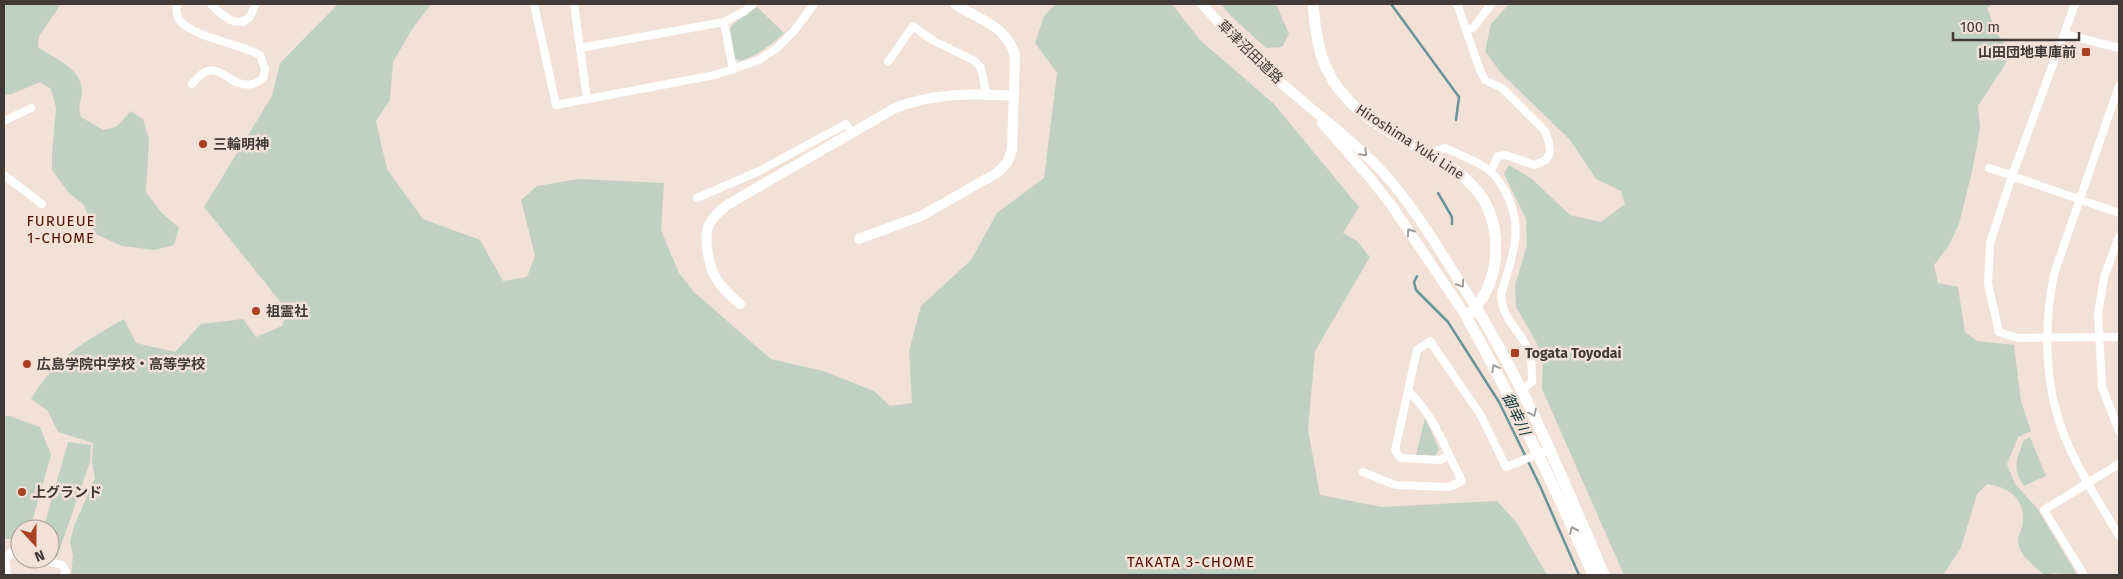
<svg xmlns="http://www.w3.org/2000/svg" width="2123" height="579" viewBox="0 0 2123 579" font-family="'Fira Sans','Noto Sans JP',sans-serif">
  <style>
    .green { fill: #c1d1c1 }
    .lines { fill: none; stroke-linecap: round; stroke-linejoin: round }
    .stream { stroke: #6b949a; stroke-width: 2.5 }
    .street { stroke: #fff; stroke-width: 8 }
    .secondary { stroke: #fff; stroke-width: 10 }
    .primary { stroke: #fff; stroke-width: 11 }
    .oneway { stroke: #a09c9a }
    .poi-dot { fill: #a84021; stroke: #f2e1d6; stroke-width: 2 }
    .labels { text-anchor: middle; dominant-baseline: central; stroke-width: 5; stroke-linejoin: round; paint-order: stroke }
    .street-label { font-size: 14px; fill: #413a36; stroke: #f2e1d6 }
    .poi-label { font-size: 14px; font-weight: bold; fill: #413a36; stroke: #f2e1d6; text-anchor: start }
    .neighbourhood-label { font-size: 15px; letter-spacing: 1px; fill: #531200; stroke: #f2e1d6 }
    .water-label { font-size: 15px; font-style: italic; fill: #073238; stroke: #f2e1d6 }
  </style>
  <rect width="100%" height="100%" fill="#f2e1d6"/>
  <!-- green -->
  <path class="green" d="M4,4H61L39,36L38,47C54,58 82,69 82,90C82,102 77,103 81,117L103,130L116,127L131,111L143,119L149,139L146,192L161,212L179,228L174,245L154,250L122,246L96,234L87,223V213L84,205L69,193L52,170V154L56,108L51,89L40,82L12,94L4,95Z
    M338,4H431L413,28L393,62L390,100L376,121L387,169L423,219L480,240L503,281L527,277L535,256L521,200L537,186L579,179L664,183L661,230L679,273L694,292L771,359L823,371L874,391L890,406L912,403L909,351L921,306L971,260L997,213L1044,178L1057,73L1035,43L1044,16L1055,4H1172L1200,40L1274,104L1359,207L1343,233L1357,241L1370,257L1315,351L1308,430L1320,495L1382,507L1497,501L1517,523L1547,575H71L73,556L70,542L74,526L95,478L92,463L93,443L58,432L48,411L31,399C58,355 81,344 124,319L136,343L175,352L201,324L243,319L256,337L282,326L287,310L204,207L272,96L280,63Z
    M1221,4H1276L1289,34L1282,47L1266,48L1231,16Z
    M1509,4H1992L1987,8L1996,32L2011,52L2003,68L1978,106L1980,128L1973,167L1959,224L1948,247L1934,265L1938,283L1958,287L1965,332L1977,341L2014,345L2021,401L2031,431L2018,437L2007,464L2015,484L2037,508L2077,575L2055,573L2044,575C2035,566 2018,555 2018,541C2018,535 2023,528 2023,522C2025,498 2008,487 1987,484L1977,494L1961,548L1943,575H1624L1542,389L1543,356L1535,340L1516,307L1515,285L1527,245L1526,219L1504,174L1509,165L1532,179L1570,215L1601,222L1625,204L1621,191L1596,179L1570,140L1501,73L1485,51L1491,24Z
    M757,7L784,33C771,45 758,55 740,61L735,59L730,29L733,24Z
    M4,416H9L40,427L51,455L30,529H20L19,539H4Z
    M1425,418L1439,449L1435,456L1416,455Z
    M2030,437L2046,476L2024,486C2011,467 2017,460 2024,440Z
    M68,442L91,445L90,462L57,557L50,555V529H45V523Z"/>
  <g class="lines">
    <!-- stream -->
    <path class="stream" d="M1391,4L1459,97L1456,120
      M1438,193L1452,217V224
      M1417,276L1414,282L1416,290L1448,322L1499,402L1540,486L1579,575"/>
    <!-- street -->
    <path class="street" d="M177,4C176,10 177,18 181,22C196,38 239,43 260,55L265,69L263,79C260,80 256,83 253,84C226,90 218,50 192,84
      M211,4C225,20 248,35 255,4
      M534,4L556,105L715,75L759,60L777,48L794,31L814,4
      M574,4L587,99
      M1457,4L1480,70L1485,80L1502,88L1545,131L1549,142L1550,153L1546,160L1534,165L1506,155L1498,156L1491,171
      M2075,4L2012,176L1990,243L1988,284L1999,332L2018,338L2119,337
      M724,22L733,70
      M1467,31L1474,27L1491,4
      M2064,34L2119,48
      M580,48L724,22L745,11L753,4
      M888,62L913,26L932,40L975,61L981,68L985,88V95
      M2119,86L2054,274C2045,320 2044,372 2058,418C2071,460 2097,498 2119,536
      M4,121L31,108
      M1434,156L1438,150L1445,148C1458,154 1479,162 1490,171C1497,176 1502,186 1506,193C1525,229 1512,257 1501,294C1502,319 1517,327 1527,347C1532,358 1532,370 1532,382L1522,390
      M1989,168L2119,213
      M4,175L42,204
      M697,198L757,172L846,124L852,133
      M2119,237L2104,277L2098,314L2102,387L2119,431
      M1449,456L1440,460L1400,458L1395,450L1417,350L1430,341L1480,414L1506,467L1551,449
      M1363,472L1395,485L1449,487L1462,481C1446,451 1434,414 1408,391
      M35,559L62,565L66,572L64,575
      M7,575L5,559L10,553L20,555
      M2084,575L2044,510L2119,464"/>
    <!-- secondary -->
    <path class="secondary" d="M1202,4C1232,38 1265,70 1300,99C1327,122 1355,143 1380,169C1417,209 1447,263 1477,309
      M1322,123L1370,178L1392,206L1466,316
      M859,239L921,216L997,173L1007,163L1012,150L1015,55C1004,23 980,21 955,4
      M740,304C731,296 722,289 716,278C709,267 703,237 709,225C713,216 720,211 727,205L895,108C934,93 973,93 1014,96"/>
    <!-- primary -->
    <path class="primary" d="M1313,4C1316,42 1321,72 1349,101C1402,157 1506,160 1495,261C1493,281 1482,305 1466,316C1513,400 1555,486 1593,575
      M1477,309C1528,393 1565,484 1604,575"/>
  </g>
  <!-- one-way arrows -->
  <defs><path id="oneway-chevron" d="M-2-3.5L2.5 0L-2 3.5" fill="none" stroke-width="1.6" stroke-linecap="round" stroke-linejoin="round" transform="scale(1.25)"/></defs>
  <g class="oneway">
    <use href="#oneway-chevron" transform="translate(1364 153) rotate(45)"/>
    <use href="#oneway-chevron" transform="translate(1410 232) rotate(-125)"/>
    <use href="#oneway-chevron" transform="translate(1461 284) rotate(57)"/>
    <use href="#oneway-chevron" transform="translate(1495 368) rotate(-119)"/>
    <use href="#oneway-chevron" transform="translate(1533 413) rotate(64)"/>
    <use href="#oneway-chevron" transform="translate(1573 530) rotate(-114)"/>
  </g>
  <!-- markers -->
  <g class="poi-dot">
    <rect x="2081" y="47" width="10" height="10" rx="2.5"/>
    <circle cx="203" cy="144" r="5"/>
    <circle cx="256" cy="311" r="5"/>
    <rect x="1510" y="348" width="10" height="10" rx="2.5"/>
    <circle cx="27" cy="364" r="5"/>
    <circle cx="22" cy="492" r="5"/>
  </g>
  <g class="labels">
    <!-- street labels -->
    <g class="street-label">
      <text transform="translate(1250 52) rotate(44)">草津沼田道路</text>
      <text transform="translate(1410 142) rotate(33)">Hiroshima Yuki Line</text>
    </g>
    <!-- poi labels -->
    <g class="poi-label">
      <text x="2076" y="52" text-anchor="end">山田団地車庫前</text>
      <text x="213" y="144">三輪明神</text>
      <text x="266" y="311">祖霊社</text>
      <text x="1525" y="353">Togata Toyodai</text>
      <text x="37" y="364">広島学院中学校・高等学校</text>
      <text x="32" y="492">上グランド</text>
    </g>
    <!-- neighbourhood labels -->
    <g class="neighbourhood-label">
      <text x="61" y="221">FURUEUE<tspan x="61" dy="17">1-CHOME</tspan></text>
      <text x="1191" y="562">TAKATA 3-CHOME</text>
    </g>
    <!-- water labels -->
    <g class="water-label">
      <text transform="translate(1516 414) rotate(64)">御幸川</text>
    </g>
  </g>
  <!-- border -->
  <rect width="2123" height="579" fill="none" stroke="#413a36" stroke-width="10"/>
  <!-- north arrow -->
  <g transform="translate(35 544) rotate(159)"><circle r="24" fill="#f2e1d6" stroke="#ab9e96"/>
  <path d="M0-4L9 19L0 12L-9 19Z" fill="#a84021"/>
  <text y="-8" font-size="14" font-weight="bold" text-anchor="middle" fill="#413a36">N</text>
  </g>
  <!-- scale -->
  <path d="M1953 32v8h126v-8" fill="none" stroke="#413a36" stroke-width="2.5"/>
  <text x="1960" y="32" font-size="15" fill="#413a36" stroke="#f2e1d6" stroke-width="4" paint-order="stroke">100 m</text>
</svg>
